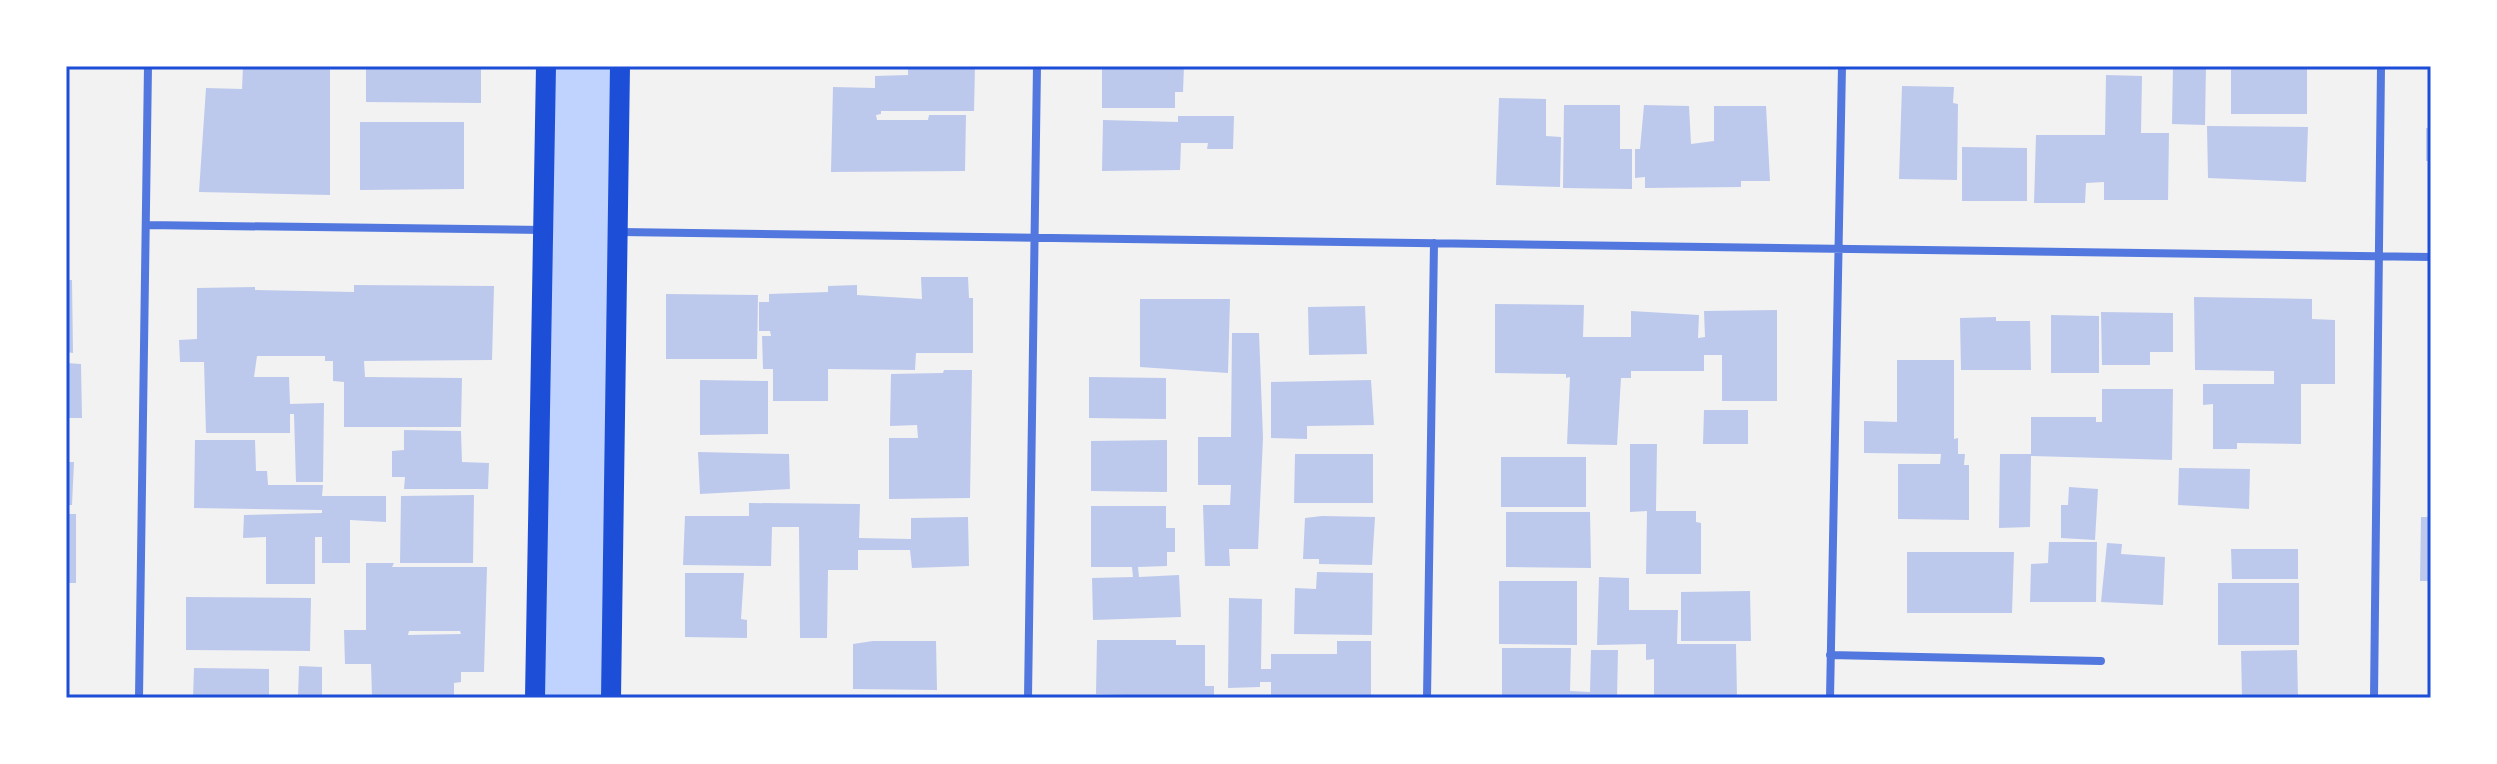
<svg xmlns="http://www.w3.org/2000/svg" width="2497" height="764" viewBox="0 0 2497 764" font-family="Merriweather,serif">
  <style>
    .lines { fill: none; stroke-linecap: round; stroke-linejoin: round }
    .river { stroke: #bfd3fe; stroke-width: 66 }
    .building { fill: #bdc9ec; fill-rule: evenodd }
    .minor { stroke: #5277de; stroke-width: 8 }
    .primary { stroke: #1d4ed8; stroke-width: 20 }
    .neatline { fill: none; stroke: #1d4ed8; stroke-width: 3 }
  </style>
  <rect width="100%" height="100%" fill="#f2f2f2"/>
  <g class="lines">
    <!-- river -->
    <path class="river" d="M571,698L578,66"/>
  </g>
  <!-- building -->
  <path class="building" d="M243,66H330V195L199,192L206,88L242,89Z
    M366,66H481V103L366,102Z
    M908,66H975L974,111H881V114L876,115L877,120H928L929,115H966L965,171L831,172L833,87L875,88V76L908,75Z
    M1102,66H1184L1183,92H1175V108H1102Z
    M2173,66H2206L2205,125L2172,124Z
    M2231,66H2307V114H2231Z
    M2106,75L2142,76L2141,133H2169L2168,200H2104V182L2086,183L2085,203H2034L2036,135H2105Z
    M1902,86L1954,87L1953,103L1958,104L1957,180L1899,179Z
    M1499,98L1546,99V136L1561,137L1560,187L1496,185Z
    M1564,105H1620V149H1632V189L1563,188Z
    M1644,105L1689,106L1691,144L1714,141V106H1766L1770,181H1741V187L1645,188V177L1635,178V149H1640Z
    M1178,116H1234L1233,149H1207L1208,143H1181L1180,170L1102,171L1103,120L1178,122Z
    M360,122H464V189L360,190Z
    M2207,126L2308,127L2306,182L2208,178Z
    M2426,128H2431V161H2426Z
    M1962,147L2027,148V201H1962Z
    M921,277H968L969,298H973V353H916L915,370L828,369V401H773V369H763L762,336H771L770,331H759V302H769V294L828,292V286L857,285V295L922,299Z
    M66,280H72L73,353L66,352Z
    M354,285L494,286L492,360L364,361L365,377L462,378L461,427H344V382L333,381V361H325V356H257L254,377H289L290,404L324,403L323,482H296L294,414H290V433H206L204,362H180L179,340L197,339V288L255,287V290L354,292Z
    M666,294L758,295L757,359H666Z
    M2194,297L2312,299V319L2335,320V384H2301V444L2237,443V449H2213V404L2203,405V384H2274V371L2195,370Z
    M1140,299H1230L1228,373L1140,367Z
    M1495,304L1584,305L1583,337H1631V311L1699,315L1698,338L1705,337L1704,311L1777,310V401H1722V355H1704V371H1631V378H1621L1617,445L1567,444L1570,377L1566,378V374L1495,373Z
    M1365,306L1367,354L1309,355L1308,307Z
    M2101,312L2173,313V352H2150V365H2102Z
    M2051,315L2099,316V373H2051Z
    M1996,317V321H2030L2031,370H1961L1960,318Z
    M1232,333H1259L1263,438L1258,549H1229L1230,566H1205L1203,505H1230L1231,485H1198V437H1231Z
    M1897,360H1954V439L1958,438V454H1965L1964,465H1969V520L1898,519V464H1940L1941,454L1864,453V421L1897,422Z
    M66,363L81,364L82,418H66Z
    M944,370H972L970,498L889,499V438H918L917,425L890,426L891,374L943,373Z
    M1089,377L1166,378V419L1089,418Z
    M700,380L768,381V434L700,435Z
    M1371,380L1374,425L1307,426V439L1271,438V382Z
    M2102,389H2173L2172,460L2031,456L2030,527L1999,528L2000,454H2031V417H2096V422H2102Z
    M1704,410H1748V444H1703Z
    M404,430L461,431L462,462L489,463L488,489H404L405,477H392V451L404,450Z
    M195,440H255L256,471H267L268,485H323L322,496H386V522L350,520V563H322V537H315V584H266V537L243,538L244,515L322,513V510L194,508Z
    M1167,440V492L1091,491V441Z
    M1630,444H1657L1656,511H1696V522L1701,523V574H1646L1647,511L1630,512Z
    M698,452L789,454L790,489L700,494Z
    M1295,454H1373V503H1294Z
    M1501,457H1586V507H1501Z
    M66,462H74L72,505H66Z
    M2179,468L2250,469L2249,509L2178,505Z
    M2069,487L2098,489L2095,540L2061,538V505H2068Z
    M474,495L473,563H400L401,496Z
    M749,503L860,504L859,538L911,539V518L968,517L969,566L912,568L910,550H858V570H828L827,638H800L799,527H772L771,566L683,565L685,516H749Z
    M1091,506H1166V528H1175V552H1167V566L1138,567L1139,577L1179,575L1181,617L1093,620L1092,578L1133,577L1132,567H1091Z
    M1506,512H1590L1591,568L1506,567Z
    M66,514H76V583H66Z
    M1322,516L1375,517L1372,565L1319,564V559H1303L1305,518Z
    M2421,517H2431V581H2420Z
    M2049,542H2097L2096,602H2030L2031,564L2048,563Z
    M2107,543L2122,544L2121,554L2165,557L2163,605L2101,602Z
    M2231,549H2298V579H2232Z
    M1907,552H2014L2012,613H1907Z
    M366,563H394L392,567H487L484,672H461V682L454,683V698L372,697L371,664H345L344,630H366ZM409,631H460L461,634L408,635Z
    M1317,572L1373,573L1372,635L1294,634L1295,588L1316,589Z
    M685,573H744L741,619L747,620V638L685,637Z
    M1599,577L1629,578V610H1678L1677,644H1736L1737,698H1654V659L1646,660V644L1597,645Z
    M1499,581H1577V645L1499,644Z
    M2218,583H2299V645H2218Z
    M1750,591L1751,641H1681V592Z
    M186,597L311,598L310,651L186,650Z
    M1229,598L1262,599L1261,669H1271V654H1337V641H1371V698H1271V682H1260V687L1228,688Z
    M1097,640H1176V645H1205V686H1214V698L1096,694Z
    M873,641H936L937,690L853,689V644Z
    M1502,648H1571L1570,691L1590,692L1591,650H1618L1617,698H1502Z
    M2297,650L2298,698H2242L2241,651Z
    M299,666L322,667V698H298Z
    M194,668L269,669V698H193Z"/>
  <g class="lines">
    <!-- minor -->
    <path class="minor" d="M146,225L543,230
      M620,232L2431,257
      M1830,655L2101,661
      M139,698L148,66
      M1028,698L1037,66
      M1427,698L1434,243
      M1830,698L1842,66
      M2374,698L2381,66"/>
    <!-- primary -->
    <path class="primary" d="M535,698L546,66
      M611,698L620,66"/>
  </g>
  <!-- border -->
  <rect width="2497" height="764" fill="none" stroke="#ffffff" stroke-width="136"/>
  <rect x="68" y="68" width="2361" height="628" class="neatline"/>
</svg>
